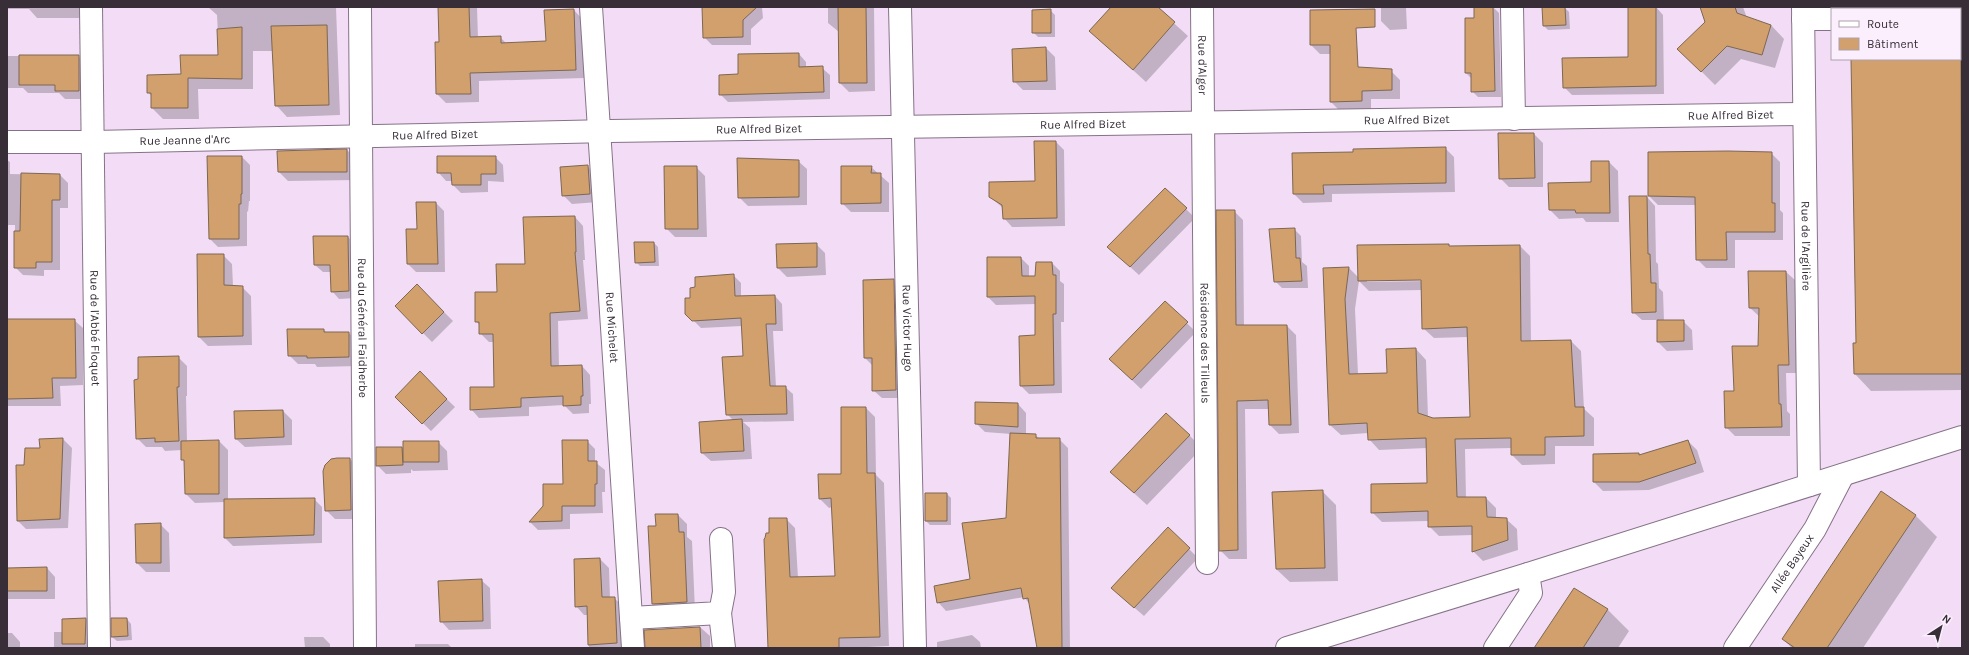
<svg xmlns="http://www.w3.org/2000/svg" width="1969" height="655" viewBox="0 0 1969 655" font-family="Karla,sans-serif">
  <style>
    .shadow { fill: #0003; fill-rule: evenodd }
    .building { fill: #d2a06c; stroke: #7c6752 }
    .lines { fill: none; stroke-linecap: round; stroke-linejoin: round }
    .minor-casing { stroke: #867288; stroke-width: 24 }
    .minor { stroke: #fff; stroke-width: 22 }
    .labels { text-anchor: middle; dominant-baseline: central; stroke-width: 3; stroke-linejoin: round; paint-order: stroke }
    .street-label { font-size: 12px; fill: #372e38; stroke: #fbeefd }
  </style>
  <rect width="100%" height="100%" fill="#f3ddf6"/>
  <!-- shadow -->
  <path class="shadow" d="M7,7H81L82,18H37L29,9H7Z
    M208,7H336L340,115L287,117L276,105L273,51H253V89H198L199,119H163L152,108V97L148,92L219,56L217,15Z
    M439,7H477L478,38L500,37L507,44L547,42L574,10L582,19L585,78L479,81V102L446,103L437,94L436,43H440Z
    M703,7H762L763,18L751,29V45H712L704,37Z
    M828,7H874L875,91L849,92L840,83L839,32L828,23Z
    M1112,7H1156L1188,36L1146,82L1090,31Z
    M1381,7H1406L1407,29L1390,30L1381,21Z
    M1493,7L1499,13L1501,97H1478L1472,91V79L1466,73L1475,19Z
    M1629,7H1656L1663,15L1664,94L1572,95L1564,87L1629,58Z
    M1701,7H1743L1747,18L1771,25L1784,39L1775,68L1741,59L1715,85L1679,49L1706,22Z
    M1565,8L1569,12L1570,29L1548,30L1544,26Z
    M1050,10L1055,15V37H1038L1033,32Z
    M1311,11L1355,54H1320L1311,45Z
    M1960,42L1962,44V390L1871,391L1855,374L1857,344L1852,59H1960Z
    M1046,48L1055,57L1056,90H1023L1014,81Z
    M799,54L806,62V68H822L830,75V99L728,102L720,94L739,75Z
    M7,56H78L87,65V99H65L59,93H28L23,88H7Z
    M1391,71L1400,80V99H1371V109L1340,111L1331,102Z
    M1534,134L1543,143V187H1509L1500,178Z
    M1056,142L1064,150L1065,226L1012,227L1004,218L1003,208L990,197L1036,182Z
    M1445,148L1454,157L1455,192L1332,194V202L1303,203L1294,194L1293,154L1354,153Z
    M347,150L356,159V180L288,181L279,172Z
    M1771,153L1780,162V210L1783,213V240H1735V268H1706L1697,259L1696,205H1658L1649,196Z
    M208,157H242L250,165V201H249L248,212L247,211V246L218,247L210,239Z
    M495,157L503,165L504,182L488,181V192L461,193L453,185V181H446L438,172Z
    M7,160L10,162V174L60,175L68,183V208H60V270H44V276L23,275L15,267V225H7Z
    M798,161L807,169V205L748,206L739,197Z
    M1609,162L1618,171L1619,222H1586L1583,218L1559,219L1550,210L1592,183Z
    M587,166L596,175L598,202L572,204L563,195Z
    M696,167L705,176L707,237H675L666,228Z
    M871,167L889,183V212H851L842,203Z
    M1647,197L1655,206L1656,262L1658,264L1659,288L1663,292L1664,321H1683L1692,330L1693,350L1667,351L1658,342V320H1642L1633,312Z
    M436,203L444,211L445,272H416L408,264L418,230Z
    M1186,209L1195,218L1139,275L1118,256Z
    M1234,211L1243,220L1244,326H1287L1296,335L1299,433L1279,434L1270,425V409H1245L1247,559H1229L1220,550Z
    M575,217L583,226L585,260H583L588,319L558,321L559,367L582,366L590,375L591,404H589V413L573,414L564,405L529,407V416L479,418L471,409L495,388L494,342H489L480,333V326L476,321L498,292Z
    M1294,229L1301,236L1302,262L1307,266L1308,288H1282L1275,281Z
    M348,237L356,245V298L339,299L332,291L331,272H323L315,265Z
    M635,243H654L658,247L659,266H640L636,262Z
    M816,244L825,253L826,275L787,277L778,268Z
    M1448,245L1450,247L1520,246L1530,256L1531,342L1571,341L1581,351L1584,409L1594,418V446H1555V464L1522,465L1512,455V448L1465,449L1466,498H1486L1496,508V519H1506L1517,529L1518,550L1483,561L1473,551V535L1439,536L1429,526V521L1382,522L1372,512L1428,484L1427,448L1379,450L1369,439L1368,433L1341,435L1330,425L1324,269L1349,268L1358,277ZM1426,279V281L1367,282V280ZM1359,281L1369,291L1422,290L1423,328L1434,338L1468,337L1471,418L1433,419L1428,417L1426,360L1416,349L1388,374H1358L1355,309Z
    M223,255L232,264L233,286L242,287L251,296L252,345L208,346L199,337Z
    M1021,258L1029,266V277H1036L1052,263L1060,271V281L1064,284V322H1061L1062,393L1029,394L1021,386L1036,336V304L996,305L988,297Z
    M1786,272L1795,280L1797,373H1786L1787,411L1790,414V436H1735L1726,427L1735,392L1759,347L1760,317L1750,308Z
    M733,275L741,283V297L775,296L782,304L783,331H773L776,387H785L793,394L794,421L743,422L750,428L752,459L711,461L702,453L733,420L727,414L744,357L742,326L701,328L686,313L691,299Z
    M893,280L901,288L904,398H882L873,390V366L865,358Z
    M417,285L453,321L432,342L396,306Z
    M1165,302L1196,332L1141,389L1119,368Z
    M7,320H74L83,328V385L60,386L61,406H7Z
    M324,330L327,333H349L358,342V366L317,367L315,364H298L289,355Z
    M178,357L187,366V396H186L187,442L219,441L228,450V500L314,499L322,507V543L233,546L225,538V502L195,503L186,494L185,462L182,459V450L165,451L162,447H146L137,438L139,380Z
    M420,373L455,407L431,431L396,397Z
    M1018,404L1026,413V434L1035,435L1040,439H1059L1068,448L1070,648H1038L1031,606L1024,597L946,611L938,602L971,579L1007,519L1011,434L985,432L976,423Z
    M866,408L875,417L876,475L884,483L889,646L847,648H769L770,534L786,519L795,528L798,578L836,577L832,507L829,508L820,499L842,475Z
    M283,411L292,420V445L245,447L236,439Z
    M1189,435L1202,448L1147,505L1125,485Z
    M63,439L72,448L68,528L26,529L18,521L25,466L41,449Z
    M587,441L595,449V462L605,470V492H602L603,513L570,514V529L538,530L530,522L564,485Z
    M1688,441L1697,450L1704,472L1649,490L1603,491L1594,482L1639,454L1641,455Z
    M438,442L447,451L448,470L413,471L411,469V473L386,474L377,465L402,448L404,450Z
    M350,459L359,468L360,519H335L326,510Z
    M1322,491L1336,505L1338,581L1290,582L1276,569Z
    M926,494H947L951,498V525H930L926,521Z
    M678,515L687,524V537L692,541L695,611L662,613L653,604L657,527Z
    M1915,515L1937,537L1863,648H1792L1783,639Z
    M160,524L169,533L170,572H146L137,563Z
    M1169,529L1198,558L1144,616L1122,597Z
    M600,559L609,568L610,598H614L623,606L628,648H589L588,615H584L576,606Z
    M47,568L55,577V599H7V569Z
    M481,580L490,588L491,629L449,630L441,621Z
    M1574,589L1608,610L1629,631L1618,648H1535Z
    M86,619L94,628V648H54V632H63Z
    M112,619H127L131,624L132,640L117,641L112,637Z
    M701,628L710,636V648H646L645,631Z
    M7,633H12L20,642V648H7Z
    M972,635L980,642L981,648H937V642Z
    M304,637H323L330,644V648H305Z
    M415,644H448L452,648H415Z"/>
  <!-- building -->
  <path class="building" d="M438,7H469L470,37L501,36V43L546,41L544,10L574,9L576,70L470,73L471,94H436L435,42H439Z
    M702,7H757L743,20V37L703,38Z
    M838,7H866L867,83H839Z
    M1111,7H1158L1175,22L1133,70L1089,31Z
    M1474,7H1493L1495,91L1471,92V73H1465V18H1474Z
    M1542,7H1565L1566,25L1543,26Z
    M1628,7H1656V86L1563,88L1562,58L1628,57Z
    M1700,7H1735L1737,13L1771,25L1762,55L1727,46L1701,72L1677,49L1705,22Z
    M1051,9V33H1032V10Z
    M1375,9V27L1356,28L1358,67L1392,69V90L1362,91V101L1330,102V45H1310V10Z
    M327,25L329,105L275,106L271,26Z
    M242,27V79L188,78V108H151V93H147V75L181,74L180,55H218L217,29Z
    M1046,47L1047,81L1013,82L1012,49Z
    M799,53V67L823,66L824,92L719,95V75L738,74V54Z
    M19,55H79V91H55V85H19Z
    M1851,59H1961L1962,374H1854L1853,343H1856Z
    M1498,133H1534L1535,178L1499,179Z
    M1034,141H1056L1057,218L1003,219L1002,205L989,197V182L1035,181Z
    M1446,147V183L1323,185L1324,194H1293L1292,153L1353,152V149Z
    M344,149H347V172H278L277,151Z
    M1728,151L1772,152V203H1775V232H1726L1727,260H1696L1695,197L1648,196V152Z
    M207,156H242V194H241V204H239V239H209Z
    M437,156H496V174H481V185H452L451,173H437Z
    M737,158L799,160V197L738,198Z
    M1591,161H1609L1610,213H1576L1575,210H1549L1548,183L1591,182Z
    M588,165L590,194L562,196L560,167Z
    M664,166H697L698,229H665Z
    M841,166H872L871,173H881V203L841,204Z
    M21,173L60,174V200H52V262H36V268H14V231H20Z
    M1165,188L1187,208L1130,267L1107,247Z
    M1629,196H1647L1648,254H1650L1651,283H1656V312L1632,313Z
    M416,202H436L438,264H407L406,229H417Z
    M1216,210H1235L1236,325H1287L1291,425H1269L1268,400L1237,401L1238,550L1219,551Z
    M575,216L576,252H575L580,311L550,313L551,366L582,365L583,396H581V405L563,406V396L521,398V407L470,410V387H494L493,334H479V322H475V292H497L496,264H525L523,217Z
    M1295,228L1296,258H1300L1302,281L1274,282L1269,229Z
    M313,236H348L349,291L331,292L330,265H314Z
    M634,242H654L655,262L635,263Z
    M817,243V267L777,268L776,244Z
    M1449,244V246L1520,245L1521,341L1571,340L1575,407H1584V436L1545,437V455H1511V438L1455,439L1457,497H1486L1487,517L1507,518L1508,540L1472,552V526L1428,527V511L1371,513V484L1427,483L1426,438L1368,440L1367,423L1329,425L1323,268L1349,267L1345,299L1349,374L1387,373L1386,349L1416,348L1418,413L1433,418L1470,417L1467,327L1422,329L1421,280L1358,281L1357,245Z
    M197,254H224V285L243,286V336L198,337Z
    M987,257H1021L1022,276H1035L1036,262H1052L1053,275H1056V314H1053L1054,385L1020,386L1019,336L1035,335V296L987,297Z
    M1748,271H1786L1789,365H1778L1779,404H1781L1782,427L1725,428L1724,391H1734L1732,346H1758L1759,308H1749Z
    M734,274L735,296L775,295L776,324H766L770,386H786L787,414L726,415L722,357L743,356L741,318L692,321L685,314V298H690V288L695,287V277Z
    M894,279L896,390L872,391V358H864L863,280Z
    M417,284L444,312L422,334L395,306Z
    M1165,301L1188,322L1132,380L1109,359Z
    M7,319H75L76,378H52L53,398L7,399Z
    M1657,320H1684V341L1657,342Z
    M287,329H324V332H349V357L307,358V356H288Z
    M179,356V387H177L179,441L155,442V438L136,439L134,380L138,379V357Z
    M420,371L447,399L422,424L395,397Z
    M975,402L1018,403V427L975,424Z
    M841,407H866L867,473H875L880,637L839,638V648H768L764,539L765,538L766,533H769V518H787L790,577L835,576L831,498L819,499L818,474H841Z
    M283,410L284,437L235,439L234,411Z
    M1166,413L1190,435L1134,493L1110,472Z
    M742,419L744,451L701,453L699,422Z
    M1010,433L1036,434V438H1060L1062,648H1037L1028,598L1023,599L1021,588L937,603L934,586L970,579L962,523L1006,518Z
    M63,438L60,519L17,521L16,465H24L25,448H40L39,439Z
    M219,440V494H185L184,460H181V441Z
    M562,440H588V461H597V484H595V506H562V521L529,522L543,506V484H563Z
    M1688,440L1696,463L1639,482H1593V454L1639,453V455Z
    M403,441H439V462H403Z
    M376,447H402L403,465L376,466Z
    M337,458H350L351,510L325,511L323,471L325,465L331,459Z
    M1323,490L1325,568L1276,569L1272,492Z
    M1881,491L1916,515L1827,648H1795L1782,639Z
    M925,493H947V521H925Z
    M315,498L314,535L224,538V499Z
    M655,514H678L679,532H684L687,602L652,604L648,526H656Z
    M161,523V563H136L135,524Z
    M1168,527L1190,548L1134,608L1111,588Z
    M600,558L602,597H615L617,643L588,645L587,606L575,607L574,559Z
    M47,567V591H7V568Z
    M482,579L483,621L440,622L438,581Z
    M1574,588L1608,609L1583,648H1534Z
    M86,618L85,644H62V619Z
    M111,618H127L128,636L111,637Z
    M700,627L701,648H645L644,630Z"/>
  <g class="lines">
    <!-- minor casing -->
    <g class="minor-casing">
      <g id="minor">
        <path id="s1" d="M91,7L99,648"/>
        <path id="s2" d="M360,7L365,648"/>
        <path id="s3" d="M591,7L633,648"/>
        <path id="s4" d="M900,7L915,648"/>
        <path id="s5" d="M1202,7L1207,563"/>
        <path d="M1512,7L1514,119"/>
        <path id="s6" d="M1803,7L1809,485"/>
        <path d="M1803,19H1832"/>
        <path d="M1960,20H1962"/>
        <path id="s7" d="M7,142H93L610,131L1804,114"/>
        <path d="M720,613L724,648"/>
        <path d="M631,618L720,613L724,592L721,539"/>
        <path d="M1287,648L1528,574L1962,437"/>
        <path d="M1495,648L1531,593L1528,574"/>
        <path id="s8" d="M1735,648L1815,529L1843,475"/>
      </g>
    </g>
    <!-- minor -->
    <use href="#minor" class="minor"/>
  </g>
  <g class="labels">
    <!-- street labels -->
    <g class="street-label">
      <text stroke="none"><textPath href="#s5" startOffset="58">Rue d'Alger</textPath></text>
      <text stroke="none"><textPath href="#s7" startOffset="1724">Rue Alfred Bizet</textPath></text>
      <text stroke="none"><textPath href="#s7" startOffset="1400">Rue Alfred Bizet</textPath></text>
      <text stroke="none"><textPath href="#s7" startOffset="1076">Rue Alfred Bizet</textPath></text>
      <text stroke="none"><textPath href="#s7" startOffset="752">Rue Alfred Bizet</textPath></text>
      <text stroke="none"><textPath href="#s7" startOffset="428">Rue Alfred Bizet</textPath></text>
      <text stroke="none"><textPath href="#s7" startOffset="178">Rue Jeanne d'Arc</textPath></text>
      <text stroke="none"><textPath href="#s6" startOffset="239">Rue de l'Argilière</textPath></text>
      <text stroke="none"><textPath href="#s2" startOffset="321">Rue du Général Faidherbe</textPath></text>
      <text stroke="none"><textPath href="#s1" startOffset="321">Rue de l'Abbé Floquet</textPath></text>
      <text stroke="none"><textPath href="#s3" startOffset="321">Rue Michelet</textPath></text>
      <text stroke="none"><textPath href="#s4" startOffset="321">Rue Victor Hugo</textPath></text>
      <text stroke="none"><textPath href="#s5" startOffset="336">Résidence des Tilleuls</textPath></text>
      <text stroke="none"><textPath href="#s8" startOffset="102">Allée Bayeux</textPath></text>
    </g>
  </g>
  <!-- border -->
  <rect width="1969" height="655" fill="none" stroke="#372e38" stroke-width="16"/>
  <!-- legend -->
  <rect x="1831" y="8" width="130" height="52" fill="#fbeefd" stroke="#ada1ae"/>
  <rect x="1839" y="21" width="20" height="6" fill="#ffffff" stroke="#ada1ae"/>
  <text x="1867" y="28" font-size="12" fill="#372e38">Route</text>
  <rect x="1839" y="38" width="20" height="12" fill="#d2a06c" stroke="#ada1ae"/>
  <text x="1867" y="48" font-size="12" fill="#372e38">Bâtiment</text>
  <!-- north arrow -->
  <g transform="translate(1941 627) rotate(36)" stroke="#fbeefd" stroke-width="3" paint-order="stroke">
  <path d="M0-3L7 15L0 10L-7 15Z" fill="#372e38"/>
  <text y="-6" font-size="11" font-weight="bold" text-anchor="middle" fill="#372e38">N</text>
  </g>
</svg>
